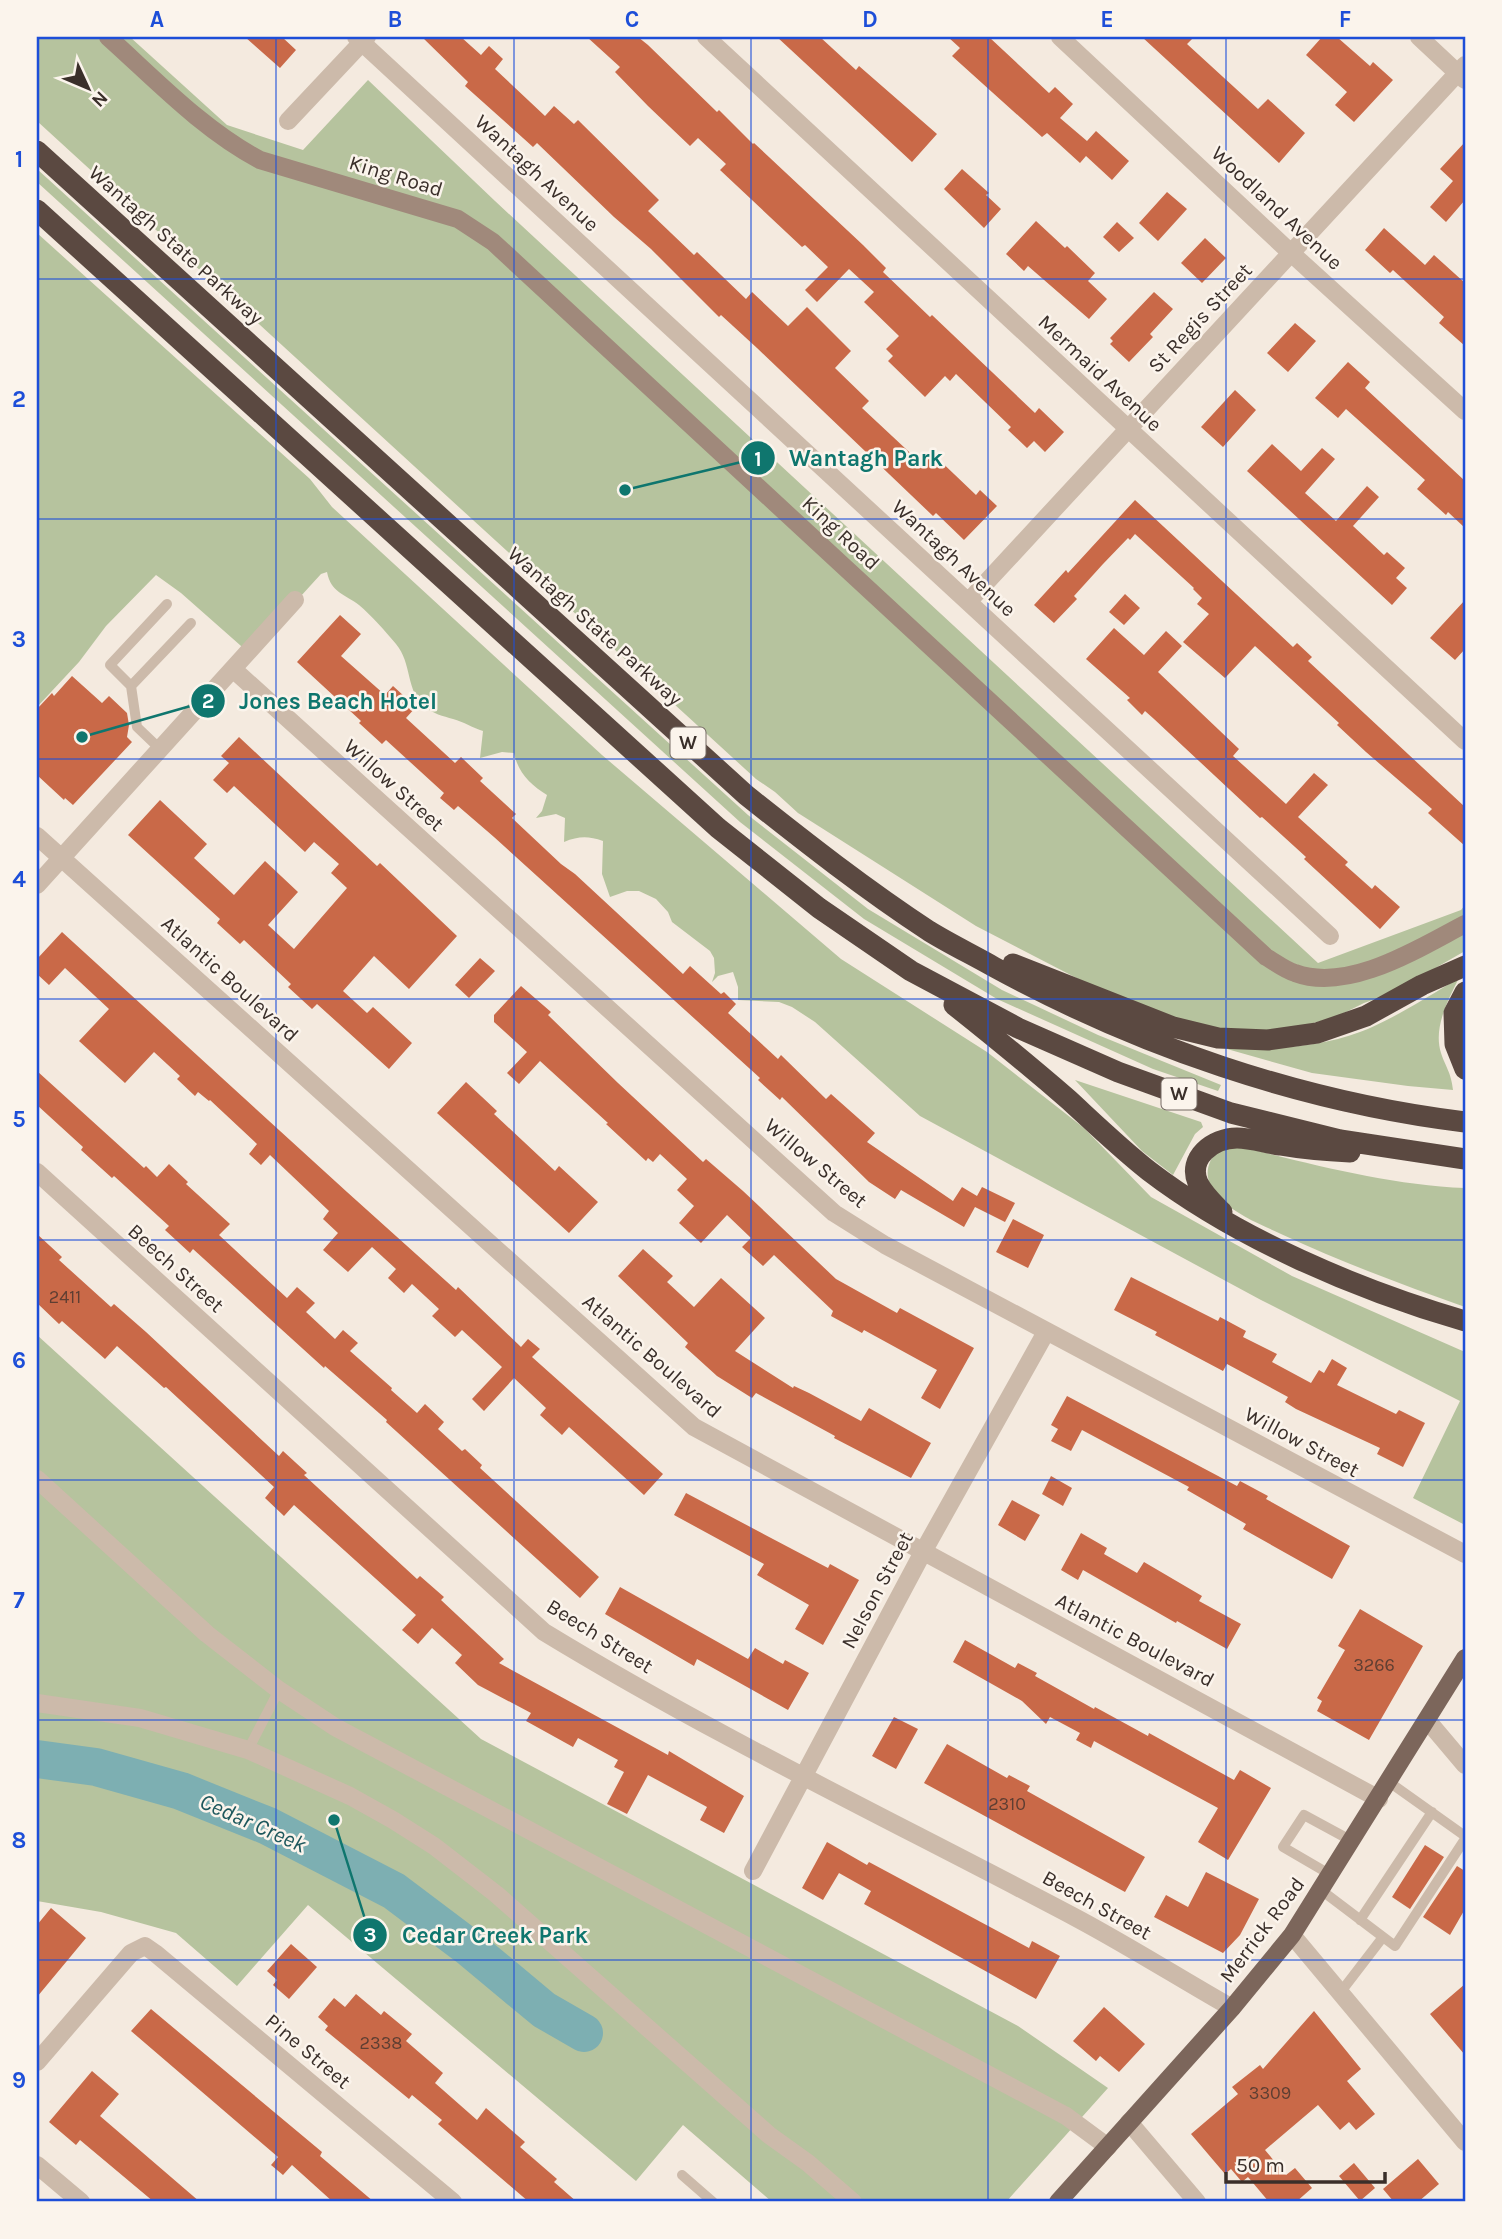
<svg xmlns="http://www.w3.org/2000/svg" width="1502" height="2239" viewBox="0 0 1502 2239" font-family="Karla,sans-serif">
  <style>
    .green { fill: #b6c39e }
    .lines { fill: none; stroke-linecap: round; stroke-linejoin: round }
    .river { stroke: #7dafb2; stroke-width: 38 }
    .building { fill: #c96948 }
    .lane { stroke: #ccbaaa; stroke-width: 10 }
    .street { stroke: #ccbaaa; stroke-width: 18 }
    .secondary { stroke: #a0897b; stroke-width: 18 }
    .primary { stroke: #7c665b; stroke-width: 18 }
    .highway { stroke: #5b4941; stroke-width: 21 }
    .grid { fill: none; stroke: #1d4ed8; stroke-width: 2; stroke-opacity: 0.55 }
    .labels { text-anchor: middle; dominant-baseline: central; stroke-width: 5; stroke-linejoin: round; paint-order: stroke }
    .number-label { font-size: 18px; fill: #5e3e32 }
    .shield { fill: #fbf4ec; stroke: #746a64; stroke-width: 2 }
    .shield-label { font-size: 19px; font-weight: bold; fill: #3a2f2a }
    .street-label { font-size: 21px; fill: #3a2f2a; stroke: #fbf4ec }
    .water-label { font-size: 23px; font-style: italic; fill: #1e585d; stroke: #fbf4ec }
    .leader { fill: none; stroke: #0f766e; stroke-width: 2.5 }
    .callout-dot { fill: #0f766e; stroke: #fbf4ec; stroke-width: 2.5 }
    .mark-label { font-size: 21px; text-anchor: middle; font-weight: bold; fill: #fff }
    .callout-label { font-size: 23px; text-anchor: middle; font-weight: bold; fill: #0f766e; stroke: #fbf4ec; stroke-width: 5; stroke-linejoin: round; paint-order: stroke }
    .neatline { fill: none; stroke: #1d4ed8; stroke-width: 2.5 }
    .grid-label { font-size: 23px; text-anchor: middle; font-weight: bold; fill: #1d4ed8 }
  </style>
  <rect width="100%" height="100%" fill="#f4eadf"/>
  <!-- green -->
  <path class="green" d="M37,37H130L227,125L303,150L368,80L495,201L1318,963L1461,910L1465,905V951L1390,994L1364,1003L1336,1017L1283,1031L1209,1030L1092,986L976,926L798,813L775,792L756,779L37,121Z
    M37,169L748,815L868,909L1002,990L1098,1035L1221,1085L1218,1091L1153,1069L997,999L864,919L740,822L37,182Z
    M37,233L310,479L332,507L602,755L841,959L987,1052L1084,1128L1151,1197L1292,1276L1465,1352V1525L1413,1498L1460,1401L1261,1300L920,1116L815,1022L792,1007L779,1002L738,1000V987L733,972L718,976L712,982L715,973L714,958L710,951L672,922L668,912L656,899L639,891H627L610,897L602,874L603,841C588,836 579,836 564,842L565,818L556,814L536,818L542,811L547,795C531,785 518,773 514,753L502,752L480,758L483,731C473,728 464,722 453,719C443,716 433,714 424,706C406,691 412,663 396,644C385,631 372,616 359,605C345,594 331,593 327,572L321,574L249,653L181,593L156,575L106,626L79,662L37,707Z
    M1459,978C1448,1000 1433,1028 1441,1053C1446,1068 1451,1072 1453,1090L1408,1086L1312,1073L1227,1049C1272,1049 1317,1048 1360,1032C1392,1020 1429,996 1459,978Z
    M1075,1080L1201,1122L1203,1127L1195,1134L1173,1175L1142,1151Z
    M1242,1147C1315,1165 1390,1185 1465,1188V1307C1403,1285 1341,1262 1281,1234C1262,1225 1236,1215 1221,1199C1210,1188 1204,1176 1210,1162C1216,1148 1229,1148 1242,1147Z
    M37,1335L481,1739L1018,2026L1108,2088L1006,2202H772L683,2125L636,2181L308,1905L237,1986L176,1933L101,1912L37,1901Z"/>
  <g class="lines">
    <!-- river -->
    <path class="river" d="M37,1759L96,1767L181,1791L268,1826L394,1891L467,1946L544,2010L584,2033"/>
  </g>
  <!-- building -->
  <path class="building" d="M245,37H282L296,50L280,68Z
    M422,37H461L481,55L489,46L503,59L495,69L545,116L554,106L574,124L578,120L659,200L648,211L694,255L697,252L746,299L752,292L788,326L807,307L851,351L835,368L869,401L862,408L922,464L932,453L976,495L980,490L997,506L964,540L936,513L933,516L757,348L721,315L719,317L651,249L614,217L537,143L533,147L465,86L468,82Z
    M587,37H638L648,45L717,112L719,110L753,144L754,143L863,245L886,268L883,272L930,317L932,315L1035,413L1039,408L1064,432L1045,452L1034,441L1027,448L1008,430L1011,427L956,374L950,381L945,376L925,397L888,361L893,356L886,349L899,336L864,302L874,292L849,269L817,302L805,290L828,267L805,245L802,247L720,170L726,164L698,138L690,146L648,106L615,72L620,67Z
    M777,37H820L856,70L859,66L937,134L912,162Z
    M948,37H989L1049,93L1055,87L1073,104L1060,118L1087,141L1096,131L1129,161L1112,180L1086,156L1080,163L1047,133L1042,137L952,56L960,48Z
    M1142,37H1194L1187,44L1258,109L1268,99L1305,133L1279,163Z
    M1322,37H1337L1370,66L1373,62L1393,80L1354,122L1335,105L1347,92L1306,55Z
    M1465,142V200L1446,222L1430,207L1453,181L1440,169Z
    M962,169L989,193L986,195L1001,209L984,228L944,189Z
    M1167,192L1187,209L1158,241L1139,223Z
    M1036,221L1065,248L1067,246L1095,273L1088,281L1107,299L1089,319L1028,266L1024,271L1006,254Z
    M1117,222L1134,238L1119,252L1103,237Z
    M1384,228L1425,265L1434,255L1465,283V346L1439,323L1444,317L1393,270L1390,273L1365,250Z
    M1205,238L1226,258L1202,283L1181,263Z
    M1154,292L1173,309L1150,334L1153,337L1129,362L1110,344L1113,341L1110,338Z
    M1295,323L1316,341L1288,372L1267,353Z
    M1348,362L1370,382L1365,388L1465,481V528L1448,512L1446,515L1417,489L1425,480L1346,409L1338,418L1315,398Z
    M1235,390L1256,410L1223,447L1201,427Z
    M1272,444L1301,471L1322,448L1335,459L1305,493L1336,521L1367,486L1379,497L1353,526L1384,555L1387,552L1405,568L1396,578L1407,588L1392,605L1247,471Z
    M1135,500L1293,647L1297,643L1312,657L1308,661L1465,807V846L1428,813L1432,809L1366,752L1337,725L1339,723L1255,646L1225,678L1183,642L1209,614L1197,604L1202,598L1193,589L1194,588L1135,534L1130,540L1128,538L1103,564L1074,596L1077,599L1054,623L1034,605L1066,570L1068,573Z
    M1125,594L1140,608L1124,625L1109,612Z
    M1465,600V649L1455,660L1430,638Z
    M340,615L361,634L341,656L385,695L393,686L416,707L406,718L455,763L461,757L483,778L480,781L516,814L512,818L561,864L575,874L683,974L690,966L721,994L724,992L736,1004L728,1013L778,1059L781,1055L826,1099L831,1094L875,1133L867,1142L953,1201L962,1187L977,1196L982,1187L1015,1203L1005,1222L975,1207L964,1227L901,1190L895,1199L869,1182L782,1097L780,1100L758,1080L760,1078L494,837L458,806L454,810L440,798L444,793L386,740L382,744L359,723L361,721L297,662Z
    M1114,628L1144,655L1166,631L1182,646L1158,672L1239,749L1233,756L1286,804L1314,773L1328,785L1298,817L1348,862L1345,865L1372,889L1375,885L1400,907L1380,929L1304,859L1306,857L1262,817L1260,818L1154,719L1145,711L1142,715L1127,700L1130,698L1086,659Z
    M72,676L102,703L109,696L127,713L129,725L127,737L132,742L73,805L65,798L64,800L37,775V709L52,693L54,696Z
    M239,737L377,866L380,863L457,936L409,989L374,956L343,991L367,1013L373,1007L412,1043L389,1069L317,1004L312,1009L288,987L291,984L244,940L240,944L217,923L220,919L128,835L160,800L207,844L194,858L234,895L265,861L298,892L268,925L294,949L347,888L331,873L339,864L314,842L305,852L234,786L227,793L213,780L229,763L221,756Z
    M62,932L347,1192L456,1290L458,1287L521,1347L528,1339L540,1349L532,1357L663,1474L644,1495L569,1427L562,1435L540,1415L546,1408L514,1378L484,1411L472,1399L502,1367L462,1330L455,1337L432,1316L439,1309L412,1284L404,1293L388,1278L396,1269L372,1247L348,1272L323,1250L338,1233L323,1219L329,1211L270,1155L261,1165L249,1154L257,1144L210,1100L209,1101L198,1092L195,1096L177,1079L180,1076L154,1052L125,1083L79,1041L109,1009L65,968L49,985L37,974V959Z
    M480,958L495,971L469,998L455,985Z
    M521,986L551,1012L548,1015L618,1083L703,1162L706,1159L743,1191L836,1279L897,1313L900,1308L974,1348L940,1409L921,1398L937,1370L864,1330L862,1333L831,1316L833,1311L774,1255L763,1266L742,1247L751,1238L727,1215L701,1243L679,1223L694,1206L677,1190L687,1179L660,1154L653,1162L648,1158L646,1161L606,1124L608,1123L540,1061L519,1084L507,1073L527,1052L494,1022V1015Z
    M37,1071L144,1168L146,1166L157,1177L169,1164L188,1182L186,1184L230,1224L219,1235L262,1275L287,1298L297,1287L315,1303L306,1312L335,1339L343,1330L358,1343L350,1351L392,1388L391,1390L417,1413L425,1404L444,1422L438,1429L462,1451L465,1449L482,1465L480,1468L599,1577L580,1598L418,1451L386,1422L387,1420L325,1366L324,1368L193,1249L190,1253L165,1230L169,1226L114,1176L112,1178L81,1150L83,1147L37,1105Z
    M466,1082L497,1111L494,1114L555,1171L559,1166L598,1202L569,1233L437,1113Z
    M1013,1219L1044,1235L1028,1268L996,1252Z
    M37,1234L62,1257L59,1260L111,1307L114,1304L146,1332L279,1456L283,1451L307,1473L304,1475L417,1579L420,1576L444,1597L441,1600L504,1659L499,1663L668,1755L669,1751L744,1796L724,1833L700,1820L707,1807L648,1775L627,1814L607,1804L624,1772L614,1767L618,1760L578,1738L573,1747L526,1721L531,1713L478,1685L455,1663L462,1655L432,1628L418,1644L402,1630L416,1615L294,1505L284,1516L265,1498L274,1487L166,1387L164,1388L117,1346L105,1359L62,1321L59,1324L37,1303Z
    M643,1249L673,1276L667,1282L694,1307L721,1278L765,1318L735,1351L793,1388L794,1386L809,1393L861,1421L869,1408L931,1443L911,1478L834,1438L835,1436L756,1393L752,1398L717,1376L685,1347L688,1343L618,1276Z
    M1131,1277L1218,1321L1220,1317L1246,1331L1243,1337L1277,1354L1272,1362L1311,1383L1319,1370L1324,1373L1332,1359L1347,1368L1337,1385L1396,1414L1399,1410L1425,1423L1403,1467L1377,1454L1380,1448L1296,1409L1285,1402L1288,1397L1227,1364L1223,1371L1155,1335L1157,1332L1114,1310Z
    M1067,1396L1237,1486L1240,1481L1268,1496L1266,1499L1350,1546L1332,1579L1243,1529L1246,1524L1187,1490L1189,1487L1082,1430L1071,1451L1051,1441L1058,1429L1051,1425Z
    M1051,1476L1072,1488L1063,1506L1042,1494Z
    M686,1493L828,1568L830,1564L859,1580L823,1645L795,1629L809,1605L757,1575L764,1564L674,1515Z
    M1012,1500L1040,1515L1025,1541L998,1525Z
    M1081,1533L1107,1548L1104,1554L1137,1573L1144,1562L1202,1596L1199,1601L1241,1624L1227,1649L1177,1621L1176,1623L1083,1570L1078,1580L1061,1570Z
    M620,1587L748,1659L755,1648L783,1664L785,1660L809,1673L788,1710L697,1659L694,1666L605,1614Z
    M1360,1609L1423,1646L1369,1740L1317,1711L1322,1701L1317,1698L1345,1650L1338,1646Z
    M965,1640L1015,1668L1018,1663L1037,1673L1035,1676L1094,1709L1095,1707L1148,1736L1149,1733L1234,1780L1240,1770L1271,1788L1228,1860L1198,1842L1218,1808L1094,1741L1091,1748L1076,1740L1080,1733L1050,1717L1046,1724L1022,1701L953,1662Z
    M894,1717L918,1729L896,1769L872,1756Z
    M947,1744L1007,1778L1009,1775L1030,1786L1027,1791L1145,1857L1125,1892L924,1783Z
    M827,1842L867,1865L869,1862L1029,1948L1032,1941L1060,1956L1036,1999L864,1904L871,1891L839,1873L823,1900L802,1888Z
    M1425,1845L1444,1857L1410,1909L1392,1897Z
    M1457,1866L1465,1871V1909L1450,1935L1423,1917Z
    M1206,1872L1259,1899L1240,1935L1223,1953L1154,1917L1166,1895L1188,1907Z
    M51,1908L86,1938L37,1997V1925Z
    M291,1944L317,1967L289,1999L273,1985L277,1980L267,1971Z
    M1465,1984V2055L1430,2014Z
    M356,1994L381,2015L384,2011L412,2034L406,2041L443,2073L435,2083L477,2120L486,2108L525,2142L520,2147L557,2179L554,2182L577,2202H529L438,2124L442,2120L412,2095L409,2099L325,2030L328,2026L318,2017L334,1998L345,2007Z
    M1104,2007L1145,2044L1119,2072L1100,2056L1096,2061L1073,2041Z
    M151,2009L322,2152L320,2156L374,2202H333L292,2165L283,2175L271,2165L278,2157L131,2031Z
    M1314,2011L1361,2069L1347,2081L1375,2114L1356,2130L1349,2122L1340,2130L1318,2105L1265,2150L1286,2175L1295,2168L1312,2188L1296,2202H1269L1248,2177L1242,2182L1231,2169L1225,2174L1191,2134L1238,2094L1232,2087L1260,2065L1263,2069Z
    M92,2071L119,2094L100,2116L200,2202H154L80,2140L76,2145L49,2122Z
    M1418,2159L1439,2184L1418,2202H1394L1383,2189Z
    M1354,2163L1375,2188L1360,2201L1339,2176Z"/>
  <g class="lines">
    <!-- lane -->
    <path class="lane" d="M131,686L110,665L167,604
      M160,749L137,727L131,686L191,623
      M248,1750L279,1690
      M1389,1782L1465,1836
      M1331,1875L1283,1847L1304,1815L1352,1841
      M1321,1890L1395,1946L1465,1839
      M1360,1920L1432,1812
      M1340,1993L1383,1937
      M682,2175L713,2202"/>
    <!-- street -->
    <path class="street" d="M356,37L1330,936
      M706,37L1465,741
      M1060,37L1291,253L1465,411
      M1419,37L1465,80
      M288,121L367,37
      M968,602L1465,65
      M233,669L834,1213L885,1245L1465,1554
      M37,836L694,1427L1379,1799
      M37,885L295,600
      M37,1172L544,1632C718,1738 901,1825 1080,1920C1132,1948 1181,1979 1232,2008
      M37,1479L207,1634L279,1690L335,1727L1066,2116L1108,2147
      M37,1703L140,1718L248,1750L350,1796L393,1820L434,1846L496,1894L769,2135L808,2163L853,2202
      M1427,1720L1465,1765
      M753,1871L923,1552L1046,1332
      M1292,1935L1465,2142
      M37,2062L131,1953L145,1946L155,1953L453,2202
      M1129,2122L1197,2202
      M37,2165L81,2202"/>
    <!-- secondary -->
    <path class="secondary" d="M108,37C156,80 202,129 260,160L458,219L493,242L1266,957C1275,962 1285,970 1295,973C1349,993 1419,948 1465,924"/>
    <!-- primary -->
    <path class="primary" d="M1058,2202L1232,2008L1292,1935L1465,1658"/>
    <!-- highway -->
    <path class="highway" d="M37,151L746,795C805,842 865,889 929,931C950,944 973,955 994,967C1139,1046 1301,1102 1465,1122
      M37,210L718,828L819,908L911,971L1018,1028L1118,1072L1231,1113L1340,1140L1465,1159
      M1013,964L1173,1027L1218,1038L1268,1040L1317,1033L1366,1016L1422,985L1465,966
      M1465,992L1454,1013L1455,1044L1465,1069
      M954,1005C993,1036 1032,1068 1069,1100C1095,1124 1121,1149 1149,1171C1238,1239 1358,1290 1465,1321
      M1222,1212C1213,1203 1204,1195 1198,1183C1187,1158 1213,1138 1237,1138C1250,1138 1266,1143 1280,1145C1303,1149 1326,1151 1350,1152"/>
  </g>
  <!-- grid -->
  <path class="grid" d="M276,37V2202M514,37V2202M751,37V2202M988,37V2202M1226,37V2202M37,279H1465M37,519H1465M37,759H1465M37,999H1465M37,1240H1465M37,1480H1465M37,1720H1465M37,1960H1465"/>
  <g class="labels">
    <!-- number labels -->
    <g class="number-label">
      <text x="65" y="1297">2411</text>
      <text x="1374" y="1665">3266</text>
      <text x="1007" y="1804">2310</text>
      <text x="381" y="2043">2338</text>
      <text x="1270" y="2093">3309</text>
    </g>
    <!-- shield labels -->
    <g class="shield">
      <rect x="670.5" y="727.5" width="35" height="31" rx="5"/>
      <rect x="1161.5" y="1078.5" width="35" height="31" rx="5"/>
    </g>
    <g class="shield-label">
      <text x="688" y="743">W</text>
      <text x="1179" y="1094">W</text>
    </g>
    <!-- street labels -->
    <g class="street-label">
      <text transform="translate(537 173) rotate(43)">Wantagh Avenue</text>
      <text transform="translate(396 176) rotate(17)">King Road</text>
      <text transform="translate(1277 208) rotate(43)">Woodland Avenue</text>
      <text transform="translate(176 245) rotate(42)">Wantagh State Parkway</text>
      <text transform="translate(1200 318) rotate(-47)">St Regis Street</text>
      <text transform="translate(1100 373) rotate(43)">Mermaid Avenue</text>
      <text transform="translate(841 533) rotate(43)">King Road</text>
      <text transform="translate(954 558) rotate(43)">Wantagh Avenue</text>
      <text transform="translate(595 626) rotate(42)">Wantagh State Parkway</text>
      <text transform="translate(394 785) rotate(42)">Willow Street</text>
      <text transform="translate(230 979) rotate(42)">Atlantic Boulevard</text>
      <text transform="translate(816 1163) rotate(40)">Willow Street</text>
      <text transform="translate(176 1268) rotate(42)">Beech Street</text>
      <text transform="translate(652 1356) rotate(41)">Atlantic Boulevard</text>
      <text transform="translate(1302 1442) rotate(28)">Willow Street</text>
      <text transform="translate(877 1590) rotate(-62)">Nelson Street</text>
      <text transform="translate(600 1636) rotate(32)">Beech Street</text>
      <text transform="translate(1135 1640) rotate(28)">Atlantic Boulevard</text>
      <text transform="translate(1097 1905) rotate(29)">Beech Street</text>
      <text transform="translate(1262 1930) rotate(-53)">Merrick Road</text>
      <text transform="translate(308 2051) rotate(40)">Pine Street</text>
    </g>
    <!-- water labels -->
    <g class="water-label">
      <text transform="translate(253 1823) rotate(24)">Cedar Creek</text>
    </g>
  </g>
  <!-- callouts -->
  <path class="leader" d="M625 490L758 458M82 737L208 701M334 1820L370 1935"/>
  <g class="callout-dot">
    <circle cx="625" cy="490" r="7"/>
    <circle cx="82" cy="737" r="7"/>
    <circle cx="334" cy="1820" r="7"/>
    <circle cx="758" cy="458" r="18"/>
    <circle cx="208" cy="701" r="18"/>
    <circle cx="370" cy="1935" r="18"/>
  </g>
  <g class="mark-label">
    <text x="758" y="466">1</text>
    <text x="208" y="708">2</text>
    <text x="370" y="1942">3</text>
  </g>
  <g class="callout-label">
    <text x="866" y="466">Wantagh Park</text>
    <text x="338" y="709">Jones Beach Hotel</text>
    <text x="495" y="1943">Cedar Creek Park</text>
  </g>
  <!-- border -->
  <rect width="1502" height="2239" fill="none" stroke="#fbf4ec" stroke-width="77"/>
  <!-- north arrow -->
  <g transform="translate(88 88) rotate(134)" stroke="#fbf4ec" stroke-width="5" paint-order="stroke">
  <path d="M0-5L12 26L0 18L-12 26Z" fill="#3a2f2a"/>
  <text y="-10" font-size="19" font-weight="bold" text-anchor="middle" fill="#3a2f2a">N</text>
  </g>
  <!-- scale -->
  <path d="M1226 2172v10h159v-10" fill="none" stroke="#3a2f2a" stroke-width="3.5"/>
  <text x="1236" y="2172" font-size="21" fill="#3a2f2a" stroke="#fbf4ec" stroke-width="5" paint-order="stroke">50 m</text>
  <rect x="38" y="38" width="1426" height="2162" class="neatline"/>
  <g class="grid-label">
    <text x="157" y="27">A</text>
    <text x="395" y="27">B</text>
    <text x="632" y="27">C</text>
    <text x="870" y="27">D</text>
    <text x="1107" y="27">E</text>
    <text x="1345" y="27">F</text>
    <text x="19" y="167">1</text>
    <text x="19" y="407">2</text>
    <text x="19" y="647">3</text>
    <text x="19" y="887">4</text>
    <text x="19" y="1127">5</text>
    <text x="19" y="1368">6</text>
    <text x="19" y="1608">7</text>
    <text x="19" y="1848">8</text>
    <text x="19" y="2088">9</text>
  </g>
</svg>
